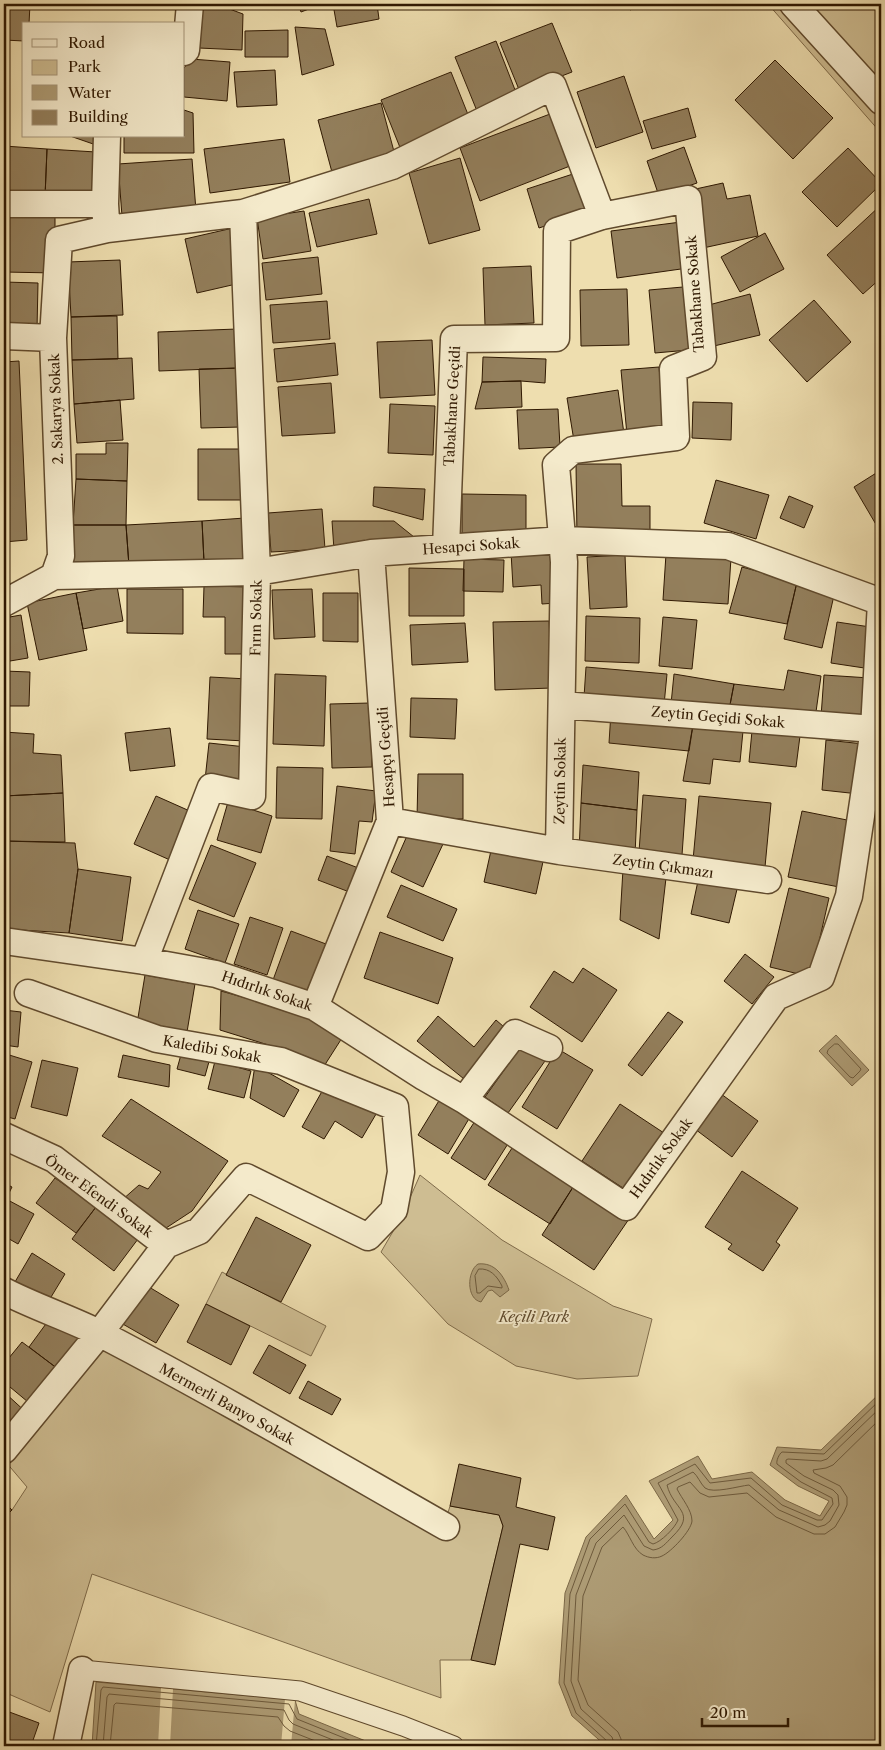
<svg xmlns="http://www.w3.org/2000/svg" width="885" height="1750" viewBox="0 0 885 1750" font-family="'Libre Caslon Text',serif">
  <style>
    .green { fill: #cebd92; stroke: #7f6b4a }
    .water { fill: #ad9b74; stroke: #7b6746 }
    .pier { fill: #eedeaf }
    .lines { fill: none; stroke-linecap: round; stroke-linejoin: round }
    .shore { stroke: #6e5a3b; stroke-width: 1 }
    .building { fill: #937f5c; stroke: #301902 }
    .pedestrian-casing { stroke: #604a2d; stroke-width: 21 }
    .minor-casing { stroke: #604a2d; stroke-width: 29 }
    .pedestrian { stroke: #f4eacb; stroke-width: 19 }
    .minor { stroke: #f4eacb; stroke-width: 26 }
    .labels { text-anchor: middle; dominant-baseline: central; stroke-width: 4; stroke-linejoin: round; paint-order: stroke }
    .street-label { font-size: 14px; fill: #301902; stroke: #f4eacb }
    .park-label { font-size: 14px; font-style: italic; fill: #5f4a2d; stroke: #f4eacb }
  </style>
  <rect width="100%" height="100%" fill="#eedeaf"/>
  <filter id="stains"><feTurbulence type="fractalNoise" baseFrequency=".004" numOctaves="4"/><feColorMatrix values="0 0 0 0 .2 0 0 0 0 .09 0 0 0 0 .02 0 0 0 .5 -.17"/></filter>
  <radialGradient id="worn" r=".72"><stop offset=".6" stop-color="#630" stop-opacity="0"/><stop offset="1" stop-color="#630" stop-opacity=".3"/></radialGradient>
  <!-- green -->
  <path class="green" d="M768,4H881V133Z
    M420,1175L502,1240L613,1306L652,1319L638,1376L577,1379L516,1366L448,1324L381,1252L402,1216Z
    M222,1272L326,1326L311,1356L206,1304Z
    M102,1342L441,1536L450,1506L499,1515L503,1526L471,1660H440L441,1698L92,1574L50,1712L4,1692V1518L12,1510L27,1487L5,1461Z"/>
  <!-- water -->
  <path class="water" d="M836,1035L869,1070L852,1086L819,1051Z
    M478,1264C495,1262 504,1276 509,1290L500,1297L492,1290L488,1291L481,1302C466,1299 467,1271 478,1264Z
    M881,1392V1746H606L572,1716L559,1683L565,1593L586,1537L626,1495L654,1539L673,1520L649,1481L698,1456L712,1479L752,1472L785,1500L820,1516L829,1501L798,1486L770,1465L777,1447L821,1450Z
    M96,1682L295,1700L299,1714L378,1746H92Z"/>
  <!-- pier -->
  <path class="pier" d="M161,1688L173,1689L170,1746H158Z
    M285,1699L295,1700L291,1746H281Z"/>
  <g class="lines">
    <!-- shore -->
    <path class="shore" d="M835,1044H838L861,1069L860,1071L853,1078L850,1077L827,1053L828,1050Z
      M479,1269C490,1268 497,1276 502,1286V1288L488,1286L480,1293H477L475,1276Z
      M96,1746L101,1690L103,1687L289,1704L297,1719L364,1746
      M103,1746L107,1697L109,1694L284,1710L289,1720L293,1724L348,1746
      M110,1746L114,1705L116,1703L278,1717L284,1726L290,1731L328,1746
      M609,1746L607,1741L576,1713L564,1683L570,1594L590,1539L625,1504L649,1542L653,1544C661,1542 675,1528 678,1520L658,1483L695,1464L710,1483L751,1478L782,1505L817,1520H822L833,1504L832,1498L801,1482L777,1464C776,1461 779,1454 782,1452L824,1454L881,1399
      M615,1746L612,1737L581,1709L571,1681L576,1595L596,1543L624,1515L644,1546L653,1550C662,1549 666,1543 672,1537C698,1512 673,1510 667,1485L693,1472C698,1476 700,1483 705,1488C713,1494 739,1486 749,1485L779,1510L818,1527L825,1525L830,1521L839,1505L838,1495L833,1490L804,1476L786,1463V1460L788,1459L821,1461L827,1459L881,1407
      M622,1746L621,1739L618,1732L588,1705L578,1680L583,1596L602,1547L623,1527C630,1535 633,1549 643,1555C649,1558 656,1559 662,1556C671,1552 691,1531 692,1521C692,1510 682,1499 677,1489L678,1487L690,1482L700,1493L709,1497L747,1493L776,1517L814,1534H825L835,1527L844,1512L847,1505V1497L840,1486L814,1473L813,1470L826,1468L833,1465L881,1418"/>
  </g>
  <!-- building -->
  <path class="building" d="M4,4H30L29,24H24V41L4,40Z
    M201,4H216L243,14L242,50L199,48Z
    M298,4H322L301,12Z
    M333,4H377L379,19L337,27Z
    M627,4H644L630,10Z
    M552,23L572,72L520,92L500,43Z
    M295,27L325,29L334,65L302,75Z
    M288,30V57H245V31Z
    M496,41L517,95L477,111L455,57Z
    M191,59L230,62L227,101L184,97V68Z
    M775,60L833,118L793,159L735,100Z
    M275,70L277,105L237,107L234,72Z
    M451,72L471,122L401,150L381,100Z
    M624,76L643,132L596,148L577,92Z
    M381,103L396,159L333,176L318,120Z
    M688,108L696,137L652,149L643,121Z
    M184,110L193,113L194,153H124V136H184Z
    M550,114L570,166L480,201L460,148Z
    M70,136H103L99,146Z
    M284,139L290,182L210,193L204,149Z
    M4,146L47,149L45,197L4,196Z
    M684,147L697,183L659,196L647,161Z
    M848,148L881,183V184L837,227L802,192Z
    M47,149L96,152V195L45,197Z
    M460,158L480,230L429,244L409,173Z
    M192,159L196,211L122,216L118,164Z
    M579,172L591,211L539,228L527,189Z
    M723,183L727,199L750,195L758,236L703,248L691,190Z
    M369,199L377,234L317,247L309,213Z
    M881,205V278L863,294L827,255Z
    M304,211L311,251L263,259L257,218Z
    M4,216L55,217V273L4,272Z
    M681,222L688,268L617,278L611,231Z
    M233,228L245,282L197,293L185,239Z
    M765,233L784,269L740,292L721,257Z
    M318,257L322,294L266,300L262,263Z
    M120,260L123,315L71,317L68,262Z
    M531,266L534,323L485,325L483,268Z
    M4,282L38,283L37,329L4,328Z
    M683,287L689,350L655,353L649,290Z
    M627,289L629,345L581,346L580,290Z
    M750,294L760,335L714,346L705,306Z
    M814,300L851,342L807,382L769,340Z
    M327,301L330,339L273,343L270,305Z
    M117,316L118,359L72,360L71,317Z
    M237,329L239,368L159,371L158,332Z
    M432,340L435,395L380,398L377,342Z
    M335,343L338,375L277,382L274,349Z
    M483,357L546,359L545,383L521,381L482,382Z
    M132,358L134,399L74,404L72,360Z
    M19,361L27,540L4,542V362Z
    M659,367L665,432L627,435L621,370Z
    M239,368L241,427L201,428L199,369Z
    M521,381L522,407L475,409L482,382Z
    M331,383L335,433L282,436L278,387Z
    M618,390L624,434L574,441L567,398Z
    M120,400L123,440L77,443L74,404Z
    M693,402L732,403L731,440L692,438Z
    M390,404L435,406L433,455L388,453Z
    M558,409L560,447L519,449L517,410Z
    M106,443H128L127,481L76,479V454H106Z
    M198,449H244V500H198Z
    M576,464H621L622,506H650V538H577Z
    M881,470V533L854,487Z
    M76,479L127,481L126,525H73Z
    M716,480L769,495L756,539L704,523Z
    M374,487L425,489L423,520L373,506Z
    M462,494L526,495V537L462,536Z
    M789,496L813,506L804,528L780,518Z
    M322,509L325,549L271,552L268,513Z
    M245,518L247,560L204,562L202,521Z
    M202,521L204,562L129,566L126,525Z
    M332,521H394L419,541L334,550Z
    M73,525H126L129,566L71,564Z
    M553,550L556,603L542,604L541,585L513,587L511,552Z
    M666,554L731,558L728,604L663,600Z
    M625,555L627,607L590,609L587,557Z
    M464,559L504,560L503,592L463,591Z
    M4,560H8V589H4Z
    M742,567L797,582L787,624L729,613Z
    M409,568L464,569V616H409Z
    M797,582L835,591L822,648L784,639Z
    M117,586L123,621L83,629L76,593Z
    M204,586L251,587V654H225V617H203Z
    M127,589H183V634L127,633Z
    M312,589L315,637L274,639L272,590Z
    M76,593L87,650L39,660L27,603Z
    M323,593H358V642L323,641Z
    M21,615L28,658L4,662V618Z
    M586,616L640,618L639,663L585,661Z
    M663,617L697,620L692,669L659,666Z
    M549,621L552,688L495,690L493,622Z
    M837,622L877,628L871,669L831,663Z
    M465,623L468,662L412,665L410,625Z
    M586,667L667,674L664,705L584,697Z
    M788,670L821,676L815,719L729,710L734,684L784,690Z
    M4,671L30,672L29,706H4Z
    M275,674L326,676L324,746L273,744Z
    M674,674L734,684L729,710L671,704Z
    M824,675L870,678L867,720L821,717Z
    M210,677L248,679L245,741L207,739Z
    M411,698L457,699L455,739L410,737Z
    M370,703L372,767L332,768L330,704Z
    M611,712L693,725L689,751L609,743Z
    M693,725L743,731L740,762L713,759L710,784L683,781Z
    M170,728L175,766L130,771L125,733Z
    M752,731L800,736L796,767L749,762Z
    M4,732L34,734L33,753L61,755L63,793L4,796Z
    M826,740L864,744L859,794L822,790Z
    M209,743L246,747L241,784L205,780Z
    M583,765L639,772L637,810L581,803Z
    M277,767L323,768L322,819L276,818Z
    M418,774H463V819L417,818Z
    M337,786L376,791L372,822L359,821L355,854L330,851Z
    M63,793L65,842L4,841V796Z
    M643,795L686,799L682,855L639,852Z
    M156,796L192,812L170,860L134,844Z
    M699,796L771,803L765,867L693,860Z
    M228,802L272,816L261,853L217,840Z
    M581,803L637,810L635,855L579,853Z
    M802,811L852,821L839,887L788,877Z
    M410,829L443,844L423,887L391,872Z
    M4,841L75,843L78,869L69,933L4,929Z
    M211,845L256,863L234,917L189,899Z
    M492,846L544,857L536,894L484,882Z
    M327,856L361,869L352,893L318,880Z
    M78,869L131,877L122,941L69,933Z
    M623,869L666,878L659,939L620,920Z
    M699,876L738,885L729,923L691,914Z
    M401,885L457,909L443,941L387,917Z
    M789,888L829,898L811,977L770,967Z
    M198,910L239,924L225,963L185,949Z
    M250,917L283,928L267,975L234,964Z
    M291,931L326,944L307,993L273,980Z
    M380,932L453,958L438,1004L364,978Z
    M745,954L774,977L752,1004L724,981Z
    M583,968L617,990L582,1042L530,1007L554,971L573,983Z
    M145,975L195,984L186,1038L136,1030Z
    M221,991L303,1014L342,1038L319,1074L278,1048L220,1030Z
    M4,1010L21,1012L18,1047L4,1045Z
    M668,1012L683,1022L642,1076L628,1065Z
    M438,1016L474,1047L496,1020L511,1033L469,1083L417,1041Z
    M522,1045L545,1061L508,1113L485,1097Z
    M558,1049L593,1070L557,1129L522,1107Z
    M182,1051L210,1058L205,1076L177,1069Z
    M6,1054L32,1062L15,1119L4,1116V1060Z
    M123,1055L170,1065L169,1087L118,1077Z
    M42,1060L78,1068L67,1116L31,1107Z
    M215,1061L251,1071L244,1098L208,1089Z
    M255,1065L299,1090L284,1117L250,1098Z
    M325,1086L379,1109L362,1138L335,1121L324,1139L302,1127Z
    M717,1091L758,1121L732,1157L691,1126Z
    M131,1099L228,1161L192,1211L163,1230L122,1200L139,1185L148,1189L161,1172L102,1136Z
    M440,1099L470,1117L448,1154L418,1135Z
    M620,1104L664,1133L626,1190L582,1161Z
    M477,1118L511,1139L485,1180L451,1158Z
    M514,1145L575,1184L550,1224L488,1185Z
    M742,1171L798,1208L776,1242L780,1245L763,1271L728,1249L732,1244L705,1227Z
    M55,1178L96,1207L76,1233L36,1203Z
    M4,1183L12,1187L6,1199L34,1214L18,1244L4,1236Z
    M575,1184L629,1219L594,1270L542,1235Z
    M96,1207L138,1239L114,1271L72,1239Z
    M256,1217L311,1245L281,1302L226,1275Z
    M32,1253L65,1274L45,1307L12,1287Z
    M144,1284L179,1305L156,1343L121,1323Z
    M206,1304L250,1326L231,1365L187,1342Z
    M51,1317L88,1335L62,1372L29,1347Z
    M22,1342L62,1372L34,1407L4,1382V1364Z
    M269,1345L306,1365L290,1394L253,1373Z
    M308,1381L341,1399L332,1415L299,1398Z
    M4,1392L28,1414L4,1441Z
    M459,1464L521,1478L516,1507L555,1517L548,1550L520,1544L495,1665L471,1660L503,1526L499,1515L450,1506Z
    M4,1502L12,1510L4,1518Z
    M4,1710L39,1723L31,1746H4Z"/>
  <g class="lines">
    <!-- pedestrian casing -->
    <g class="pedestrian-casing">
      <path id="pedestrian" d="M82,1670L300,1691L403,1726L454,1746"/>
    </g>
    <!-- minor casing -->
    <g class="minor-casing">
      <path id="minor" d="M793,4L881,101
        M184,52L186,50L190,4
        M4,204H105
        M106,220L105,204L107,136
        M4,336L53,338
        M446,548L454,339L556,338L557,231L602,216L688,199L703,357L673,369L676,437L573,450L556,465L564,562L559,851
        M54,576L61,556L53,338L59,240L107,229L243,213L392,166L553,86L602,216
        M4,603L54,576L257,572L371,553L563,540L728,546L881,602L874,729L849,896L821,977L776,997L626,1207L464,1100L424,1077L315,1007L216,974L144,961L4,941
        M562,705L874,729
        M390,821L559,851L768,880
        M144,961L211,787L252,796L257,572L243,213
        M28,993L157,1039L281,1061L395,1107
        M315,1007L390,821L371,553
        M464,1100L515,1033L549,1048
        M4,1136L54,1159L166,1245
        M4,1291C35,1307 69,1318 101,1334C218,1395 332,1462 446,1527
        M4,1450L99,1334L166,1245L199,1231L246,1177L368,1237L394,1210L401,1172L395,1107
        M66,1746L82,1670"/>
    </g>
    <!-- pedestrian -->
    <use href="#pedestrian" class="pedestrian"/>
    <!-- minor -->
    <use href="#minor" class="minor"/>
  </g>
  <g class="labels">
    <!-- street labels -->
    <g class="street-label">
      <text transform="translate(695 294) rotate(-94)">Tabakhane Sokak</text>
      <text transform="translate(452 406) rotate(-87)">Tabakhane Geçidi</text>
      <text transform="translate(56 409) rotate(-92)">2. Sakarya Sokak</text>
      <text transform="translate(471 546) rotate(-4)">Hesapci Sokak</text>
      <text transform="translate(256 618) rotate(-89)">Fırın Sokak</text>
      <text transform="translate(718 717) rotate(5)">Zeytin Geçidi Sokak</text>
      <text transform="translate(386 757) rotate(-94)">Hesapçı Geçidi</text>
      <text transform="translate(560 781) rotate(-89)">Zeytin Sokak</text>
      <text transform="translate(663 866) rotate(8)">Zeytin Çıkmazı</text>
      <text transform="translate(267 991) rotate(19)">Hıdırlık Sokak</text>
      <text transform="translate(212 1049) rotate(10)">Kaledibi Sokak</text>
      <text transform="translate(661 1158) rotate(-54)">Hıdırlık Sokak</text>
      <text transform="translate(99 1196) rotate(36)">Ömer Efendi Sokak</text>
      <text transform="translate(227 1404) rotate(29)">Mermerli Banyo Sokak</text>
    </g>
    <!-- park labels -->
    <g class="park-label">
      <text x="534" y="1317">Keçili Park</text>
    </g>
  </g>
  <!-- margin -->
  <rect width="885" height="1750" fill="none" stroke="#eedeaf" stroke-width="20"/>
  <rect x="5" y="5" width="875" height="1740" fill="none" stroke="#301902" stroke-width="2.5"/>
  <rect x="10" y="10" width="865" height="1730" fill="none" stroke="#301902"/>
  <!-- legend -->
  <rect x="22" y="22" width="162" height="115" fill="#f4eacb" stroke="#a6967b"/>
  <rect x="32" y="39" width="25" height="8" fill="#f4eacb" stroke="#a6967b"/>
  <text x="68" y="48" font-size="15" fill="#301902">Road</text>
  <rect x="32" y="60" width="25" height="15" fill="#cebd92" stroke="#a6967b"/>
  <text x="68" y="72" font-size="15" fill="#301902">Park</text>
  <rect x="32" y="85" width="25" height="15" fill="#ad9b74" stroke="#a6967b"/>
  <text x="68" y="98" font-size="15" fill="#301902">Water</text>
  <rect x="32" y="110" width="25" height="15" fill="#937f5c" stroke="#a6967b"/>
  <text x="68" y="122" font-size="15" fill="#301902">Building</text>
  <!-- scale -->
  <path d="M702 1718v8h86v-8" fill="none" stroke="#301902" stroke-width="2.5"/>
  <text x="710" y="1718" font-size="15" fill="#301902" stroke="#f4eacb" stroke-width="4" paint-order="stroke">20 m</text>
  <rect width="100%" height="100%" filter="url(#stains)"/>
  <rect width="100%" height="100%" fill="url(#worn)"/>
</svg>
